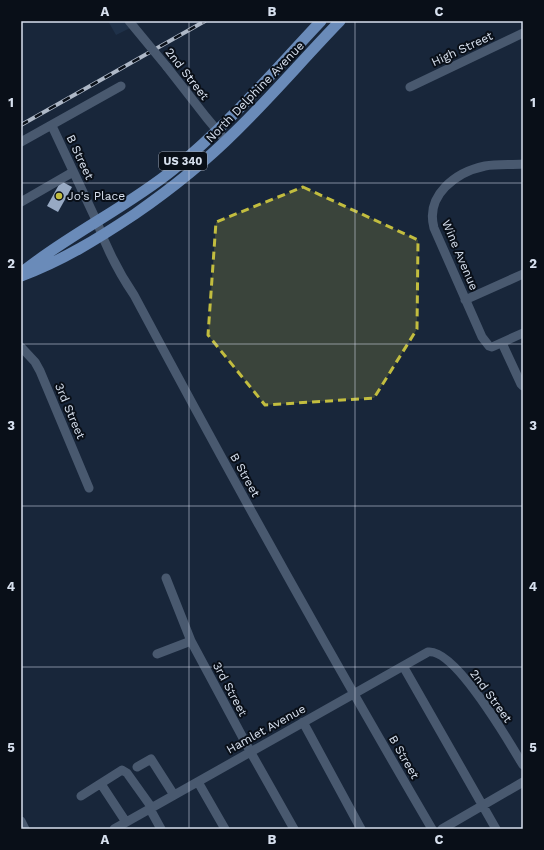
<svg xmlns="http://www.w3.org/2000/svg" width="544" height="850" viewBox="0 0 544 850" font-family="'Work Sans',sans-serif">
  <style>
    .built { fill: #1f3149 }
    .building { fill: #97a9c3 }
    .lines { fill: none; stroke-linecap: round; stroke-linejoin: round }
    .minor { stroke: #49596f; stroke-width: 9 }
    .major { stroke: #6a8bb9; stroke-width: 11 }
    .rail-casing { stroke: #aeb8c7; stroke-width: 4 }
    .rail { stroke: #090f18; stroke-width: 2.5; stroke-dasharray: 8; stroke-linecap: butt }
    .minor-bridge { stroke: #49596f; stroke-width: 9 }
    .marked { fill: #c2bd3f; fill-opacity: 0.2; stroke: #c2bd3f; stroke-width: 3; stroke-dasharray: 8 5; stroke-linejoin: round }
    .grid { fill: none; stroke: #d7e0ee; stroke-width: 1; stroke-opacity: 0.55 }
    .poi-dot { fill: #c2bd3f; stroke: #090f18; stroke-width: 1.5 }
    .labels { text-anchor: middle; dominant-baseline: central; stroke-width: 4; stroke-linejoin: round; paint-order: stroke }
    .shield { fill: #090f18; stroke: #99a1ae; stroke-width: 1 }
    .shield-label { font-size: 11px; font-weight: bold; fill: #d7e0ee }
    .street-label { font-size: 12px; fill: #d7e0ee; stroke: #090f18 }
    .poi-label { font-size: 12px; fill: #d7e0ee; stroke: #090f18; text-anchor: start }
    .neatline { fill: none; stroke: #d7e0ee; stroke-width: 1.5 }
    .grid-label { font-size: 13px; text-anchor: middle; font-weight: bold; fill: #d7e0ee }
  </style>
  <rect width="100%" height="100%" fill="#18263a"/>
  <!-- built -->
  <path class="built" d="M108,21H144L116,35Z"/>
  <!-- building -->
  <path class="building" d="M61,181L72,187L58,212L47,206Z"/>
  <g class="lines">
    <!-- minor -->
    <path class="minor" d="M167,67L206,117L226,141
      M410,87L523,33
      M52,126L97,222C106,247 119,273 134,295C230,475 329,653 432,829
      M21,142L121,86
      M523,164C511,165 497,164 485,166C456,172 425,195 434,228L482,337L489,346L492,347L523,333
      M21,202L73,172
      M465,300L523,274
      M502,343L521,384L523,386
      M21,347L35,362L40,371L89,488
      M166,578L191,641L250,751L294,829
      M157,654L191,641
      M403,666L496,829
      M303,722L361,829
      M137,767L151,759L174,795
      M198,782L225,829
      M101,784L126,822
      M81,796L122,770L127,773L152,808
      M150,809L161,829
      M21,821L25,829
      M114,829L428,652C455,648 509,742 523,765
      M442,829L523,782"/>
    <!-- major -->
    <path class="major" d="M21,273C69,234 126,208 174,169C228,125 273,72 321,21
      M21,276C62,261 99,238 135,214C171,189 205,162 236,131C272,96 305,57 340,21"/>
    <!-- rail casing -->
    <g class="rail-casing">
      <path id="rail" d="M21,125L205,21"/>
    </g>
    <!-- rail -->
    <use href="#rail" class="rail"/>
    <!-- minor-bridge -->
    <path class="minor-bridge" d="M129,21L167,67"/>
  </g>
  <!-- marked area -->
  <path class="marked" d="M303,187L418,240L417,329L374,398L265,405L208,335L216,222Z"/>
  <!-- grid -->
  <path class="grid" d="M189,21V829M355,21V829M21,183H523M21,344H523M21,506H523M21,667H523"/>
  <!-- markers -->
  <circle class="poi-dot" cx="59" cy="196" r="4"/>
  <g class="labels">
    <!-- shield labels -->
    <rect class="shield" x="159" y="152" width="48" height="18" rx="3"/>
    <g class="shield-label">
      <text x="183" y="161">US 340</text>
    </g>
    <!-- street labels -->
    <g class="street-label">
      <text transform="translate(462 49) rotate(-25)">High Street</text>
      <text transform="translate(187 74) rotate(52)">2nd Street</text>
      <text transform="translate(255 92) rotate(-46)">North Delphine Avenue</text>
      <text transform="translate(80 157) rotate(65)">B Street</text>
      <text transform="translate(460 255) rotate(67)">Wine Avenue</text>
      <text transform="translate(70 411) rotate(67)">3rd Street</text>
      <text transform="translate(245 475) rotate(61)">B Street</text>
      <text transform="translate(230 689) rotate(62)">3rd Street</text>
      <text transform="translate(491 696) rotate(54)">2nd Street</text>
      <text transform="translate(266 729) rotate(-29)">Hamlet Avenue</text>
      <text transform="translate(404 757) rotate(60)">B Street</text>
    </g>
    <!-- poi labels -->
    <g class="poi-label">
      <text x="67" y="196">Jo's Place</text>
    </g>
  </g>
  <!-- border -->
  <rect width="544" height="850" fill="none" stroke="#090f18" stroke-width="44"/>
  <rect x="22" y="22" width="500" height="806" class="neatline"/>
  <g class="grid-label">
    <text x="105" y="16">A</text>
    <text x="272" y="16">B</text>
    <text x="439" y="16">C</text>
    <text x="11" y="107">1</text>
    <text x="533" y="107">1</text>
    <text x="11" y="268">2</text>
    <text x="533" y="268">2</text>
    <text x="11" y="430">3</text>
    <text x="533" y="430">3</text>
    <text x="11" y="591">4</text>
    <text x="533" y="591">4</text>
    <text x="11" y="752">5</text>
    <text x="533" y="752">5</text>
    <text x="105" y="844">A</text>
    <text x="272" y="844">B</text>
    <text x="439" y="844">C</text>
  </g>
</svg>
